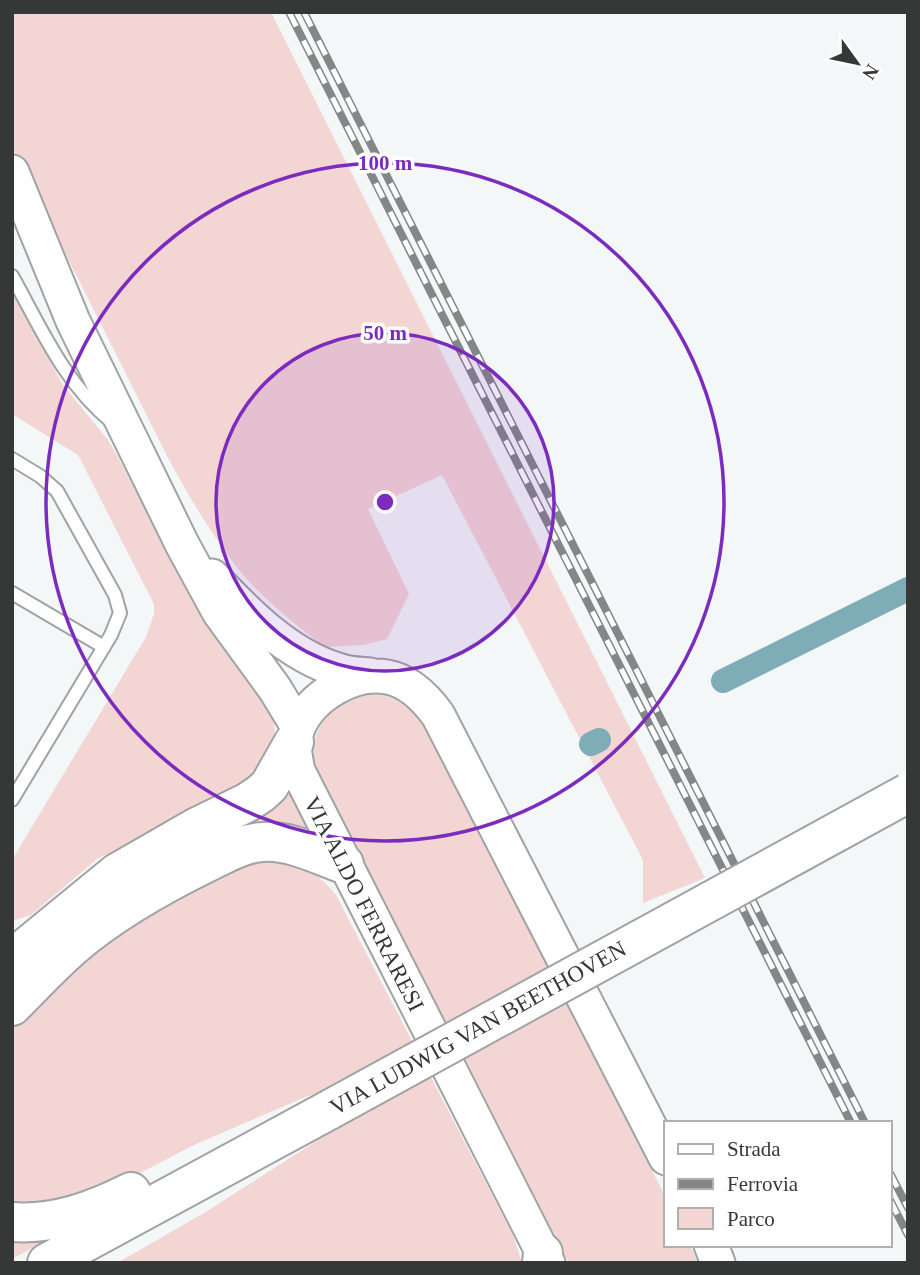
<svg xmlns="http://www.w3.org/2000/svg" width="920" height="1275" viewBox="0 0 920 1275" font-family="'Times New Roman',serif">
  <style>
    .green { fill: #f3d5d4 }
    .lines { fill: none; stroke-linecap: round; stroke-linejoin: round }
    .canal { stroke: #7fadb7; stroke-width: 24 }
    .lane-casing { stroke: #9fa3a4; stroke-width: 16 }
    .secondary-casing { stroke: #9fa3a4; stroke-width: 37 }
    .highway-casing { stroke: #9fa3a4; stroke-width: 42 }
    .lane { stroke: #fff; stroke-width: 12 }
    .secondary { stroke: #fff; stroke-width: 33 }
    .highway { stroke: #fff; stroke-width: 38 }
    .rail-casing { stroke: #848787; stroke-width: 8 }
    .rail { stroke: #fff; stroke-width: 5; stroke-dasharray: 16; stroke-linecap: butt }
    .highway-bridge-casing { stroke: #9fa3a4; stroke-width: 42; stroke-linecap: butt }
    .highway-bridge { stroke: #fff; stroke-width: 38 }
    .ring { fill: none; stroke: #7b2cbf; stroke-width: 3.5 }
    .labels { text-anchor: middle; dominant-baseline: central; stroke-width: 7; stroke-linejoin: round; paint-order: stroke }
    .street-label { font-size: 23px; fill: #363838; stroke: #fff }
    .centre { fill: #7b2cbf; stroke: #fff; stroke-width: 3.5 }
    .ring-label { font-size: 21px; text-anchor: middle; font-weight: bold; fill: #7b2cbf; stroke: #fff; stroke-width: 7; stroke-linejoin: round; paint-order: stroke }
  </style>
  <rect width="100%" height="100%" fill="#f3f7f8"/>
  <!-- green -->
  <path class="green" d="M12,12H271L705,878L643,903V860L442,475L368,509L409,594L387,639L363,645L324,647C291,621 255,593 230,558C206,526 186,491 167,456L12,147Z
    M12,292L63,385L108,440L118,457L204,621L269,710L274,723L275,737L271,753L257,781L97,859L31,915L12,921V860L146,637L154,614V604L78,455L12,414Z
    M374,694C396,696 410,707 423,725L666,1198V1245H690L698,1263H569L315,765C307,725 337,700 374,694Z
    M285,778L316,838L290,828L12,989V972Z
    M266,858C300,866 313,866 336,895L513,1235L522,1263H117L204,1213L326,1135L333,1121L320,1097L310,1095L196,1144L86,1201L12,1209V1024L92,949L213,875Z
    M71,1227L12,1259V1237Z"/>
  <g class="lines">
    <!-- canal -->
    <path class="canal" d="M723,681L908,589
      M591,744L599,740"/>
    <!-- lane casing -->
    <g class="lane-casing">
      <path id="lane" d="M12,276C41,328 64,383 112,422
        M12,459L40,476L57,491L115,595L120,613L111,635L12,800
        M12,593L104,647"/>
    </g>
    <!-- secondary casing -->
    <g class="secondary-casing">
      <path id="secondary" d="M12,172L73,321L182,544L219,612L275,689L298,727
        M212,576C247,613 288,655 338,670C348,674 359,674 370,675
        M711,1245L718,1263
        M548,1263L298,771C295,756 292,742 298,728C311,696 353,671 387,677C409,681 425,697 438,715L666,1158"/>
    </g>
    <!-- highway casing -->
    <g class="highway-casing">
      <path id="highway" d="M12,959L117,873L197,827L248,802L260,794L269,786L294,742
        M12,1006C32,986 51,965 73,946C113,912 161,885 208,862C225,854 243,843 263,842C290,840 319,855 344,864
        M12,1222C55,1225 93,1211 131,1192
        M47,1263L329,1110
        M542,1263L543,1253"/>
    </g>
    <!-- lane -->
    <use href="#lane" class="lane"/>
    <!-- secondary -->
    <use href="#secondary" class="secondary"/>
    <!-- highway -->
    <use href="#highway" class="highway"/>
    <!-- rail casing -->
    <g class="rail-casing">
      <path id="rail" d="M289,12L851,1123
        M304,12L865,1123
        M890,1173L908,1208
        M890,1200L908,1235"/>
    </g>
    <!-- rail -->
    <use href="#rail" class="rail"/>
    <!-- highway-bridge casing -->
    <g class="highway-bridge-casing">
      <path id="highway-bridge" d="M329,1110L908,793"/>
    </g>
    <!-- highway-bridge -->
    <use href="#highway-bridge" class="highway-bridge"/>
  </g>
  <!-- distance rings -->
  <circle cx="385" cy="502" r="169" fill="#7b2cbf" fill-opacity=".12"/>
  <g class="ring">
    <circle cx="385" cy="502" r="169"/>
    <circle cx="385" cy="502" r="339"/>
  </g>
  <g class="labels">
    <!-- street labels -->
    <g class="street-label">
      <text transform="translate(364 904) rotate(63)">VIA ALDO FERRARESI</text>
      <text transform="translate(478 1028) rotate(-29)">VIA LUDWIG VAN BEETHOVEN</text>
    </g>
  </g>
  <circle cx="385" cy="502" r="10" class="centre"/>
  <g class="ring-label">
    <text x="385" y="170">100 m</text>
    <text x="385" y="340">50 m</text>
  </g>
  <!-- border -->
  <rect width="920" height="1275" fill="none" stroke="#363838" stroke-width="28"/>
  <!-- legend -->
  <rect x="664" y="1121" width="228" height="126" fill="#ffffff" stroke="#afafaf" stroke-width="2"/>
  <rect x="678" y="1144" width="35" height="10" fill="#ffffff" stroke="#afafaf" stroke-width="2"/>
  <text x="727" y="1156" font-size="21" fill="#363838">Strada</text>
  <rect x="678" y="1179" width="35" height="10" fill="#848787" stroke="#afafaf" stroke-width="2"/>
  <text x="727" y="1191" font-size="21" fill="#363838">Ferrovia</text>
  <rect x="678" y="1208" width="35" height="21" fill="#f3d5d4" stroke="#afafaf" stroke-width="2"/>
  <text x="727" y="1226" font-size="21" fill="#363838">Parco</text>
  <!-- north arrow -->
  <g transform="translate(857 63) rotate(123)" stroke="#ffffff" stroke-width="5" paint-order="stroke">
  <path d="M0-5L12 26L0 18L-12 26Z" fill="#363838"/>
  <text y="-10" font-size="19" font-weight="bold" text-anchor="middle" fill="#363838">N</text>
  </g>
</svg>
